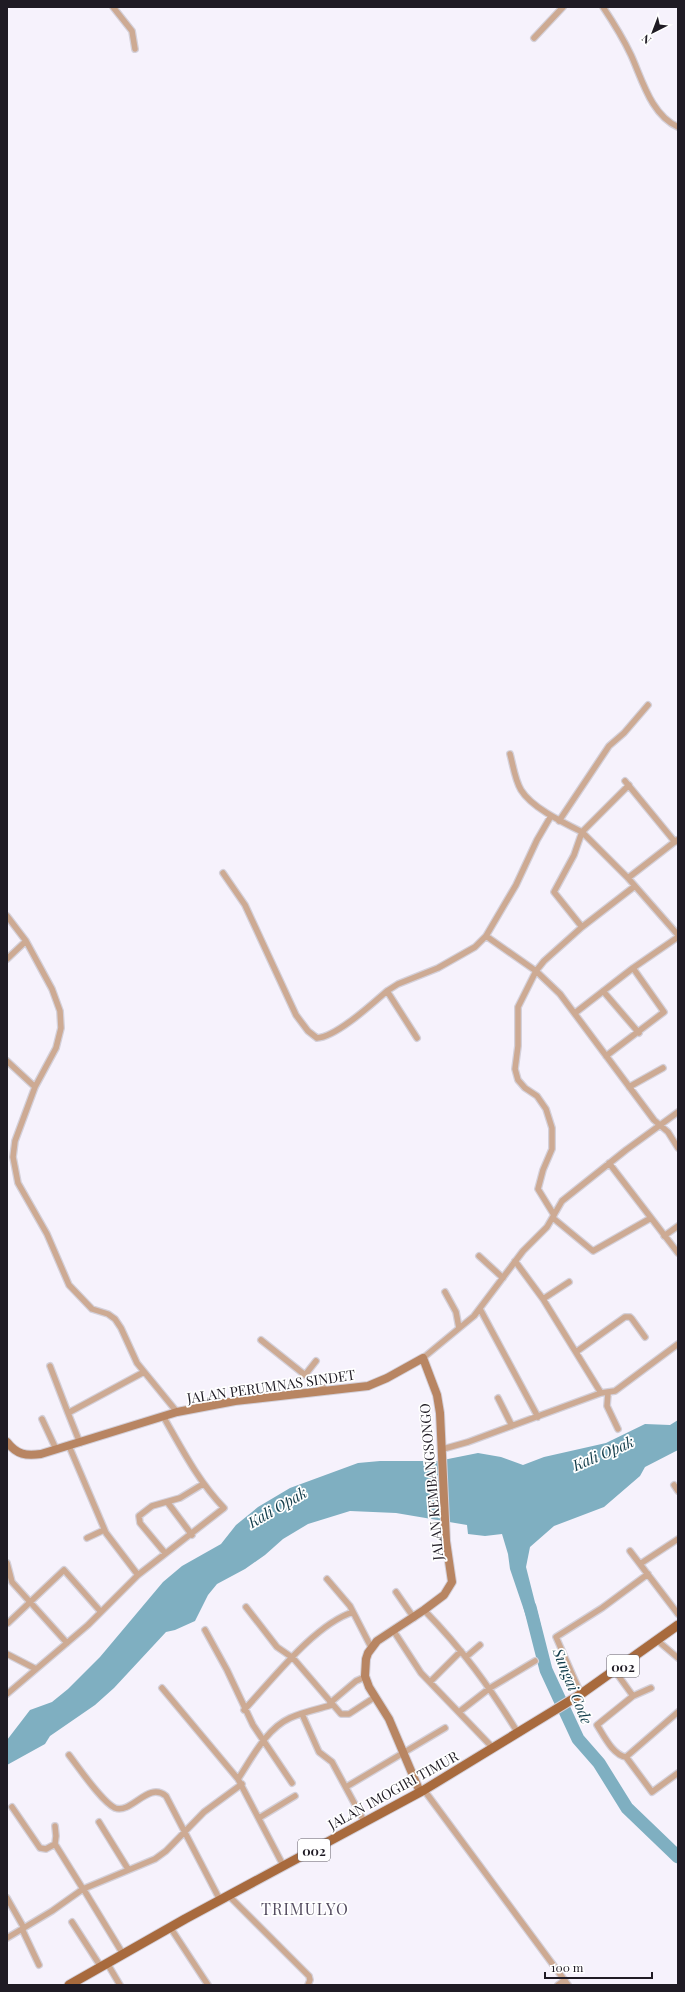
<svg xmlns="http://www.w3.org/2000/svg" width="685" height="1992" viewBox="0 0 685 1992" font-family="'Playfair Display',serif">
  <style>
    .water { fill: #7fafc1 }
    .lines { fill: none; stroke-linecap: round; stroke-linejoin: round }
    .river { stroke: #7fafc1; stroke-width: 13 }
    .street-casing { stroke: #d4d0d9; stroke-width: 8 }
    .secondary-casing { stroke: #d4d0d9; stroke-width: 10 }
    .primary-casing { stroke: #d4d0d9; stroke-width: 11 }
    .street { stroke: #cdaa93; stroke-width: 5.5 }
    .secondary { stroke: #b88562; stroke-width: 8 }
    .primary { stroke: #a86a3d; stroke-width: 9 }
    .labels { text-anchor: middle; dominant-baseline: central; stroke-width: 3.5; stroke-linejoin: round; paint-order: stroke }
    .shield { fill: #fff; stroke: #625f66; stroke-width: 1 }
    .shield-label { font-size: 13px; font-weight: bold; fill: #1f1b24 }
    .street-label { font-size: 14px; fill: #1f1b24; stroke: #fff }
    .water-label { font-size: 15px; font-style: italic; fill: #103b49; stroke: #fff }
    .quarter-label { font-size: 16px; letter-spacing: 1px; fill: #544c60; stroke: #fff }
  </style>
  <rect width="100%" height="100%" fill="#f6f2fc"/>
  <!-- water -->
  <path class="water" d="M678,1420V1450L645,1467L640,1476L604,1507L554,1526L530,1547L526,1567L541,1626L528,1622L510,1569L508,1554L502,1534L485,1536L468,1534L467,1525L396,1513L350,1511L308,1524L283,1539L265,1555L245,1569L217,1584L208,1595L195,1621L175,1630L166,1632L114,1688L95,1705L50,1736L45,1744L7,1765V1740L30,1710L52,1702L68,1689L100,1657L163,1582L182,1566L221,1544L236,1525L258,1507L290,1488L358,1463L380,1461H438L478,1453L501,1457L523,1465L544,1457L606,1443L645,1424L670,1425Z"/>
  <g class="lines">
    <!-- river -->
    <path class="river" d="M530,1607L546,1670L578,1739L599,1763L627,1808L678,1857"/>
    <!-- street casing -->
    <g class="street-casing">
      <path id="street" d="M113,7L132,31L135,49
        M603,7C613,22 623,38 631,55C642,79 651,115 678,127
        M534,38L563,7
        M510,754C513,765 515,780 521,790C532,808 564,823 582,832L574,855L554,892L582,927L544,961L536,971L560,994L654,1120L668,1132L678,1148
        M625,781L675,842
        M629,785L582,832L628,878L678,935
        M559,821L609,746L624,733L648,705
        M223,873L245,905L296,1015L308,1031L317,1038C336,1037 372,1004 387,991
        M628,878L677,840
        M7,916L26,941L52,989L60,1011L61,1028L56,1048L35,1087L15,1141L13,1157L18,1183L47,1234L69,1285L92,1309L108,1314L115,1319L121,1328L137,1363L177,1412
        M582,927L635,886
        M486,936L536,971L518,1007V1046L515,1069L518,1080L525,1088L537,1096L546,1109L552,1128V1149L543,1170L538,1189L554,1215
        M7,959L26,941
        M603,991L639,1033
        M575,1013L633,968L678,937
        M417,1038L387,991L398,984L438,968L475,947L486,936L516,885L537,840L551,816
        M606,1056L664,1012L633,968
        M7,1061L35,1087
        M629,1087L663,1068
        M609,1163L678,1253
        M553,1218L593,1251L651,1218
        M664,1236L678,1226
        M479,1256L503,1278
        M515,1261L543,1299L601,1393
        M445,1292L456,1312L459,1328
        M543,1299L569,1282
        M480,1309L538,1417
        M261,1340L305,1375L328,1391
        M576,1352L625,1317H630L632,1319L645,1337
        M423,1358L474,1316L523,1251L547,1227L562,1201L626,1150L678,1112
        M50,1366L68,1413
        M305,1375L316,1361
        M608,1393L607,1406L618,1429
        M498,1398L512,1426
        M42,1419L56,1449
        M80,1443L68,1413L144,1372
        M69,1446L106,1533L138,1575
        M443,1449L468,1442L601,1393L615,1391L678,1344
        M674,1485L678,1491
        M168,1503L192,1535
        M87,1538L104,1530
        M630,1551L678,1614
        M165,1553L140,1523L139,1516L152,1506L180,1498L203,1484
        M7,1563L12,1582L67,1643
        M640,1564L678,1539
        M327,1579L350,1606L371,1647
        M396,1592L414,1618
        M246,1607L277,1647L293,1658L341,1714H349L375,1697
        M424,1610C463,1650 489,1686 518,1733
        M8,1623L64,1570L101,1612
        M205,1630L227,1670L253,1725L292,1783
        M393,1630L421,1673L493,1748
        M658,1641L678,1658
        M7,1654L36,1669
        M466,1657L480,1645
        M615,1671L633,1696L597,1725C604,1736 613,1755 626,1757
        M430,1682L461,1651
        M162,1688L238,1779
        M7,1694L88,1625L138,1575L224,1508C198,1481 182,1449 163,1416
        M581,1694L556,1637L602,1608L648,1574
        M633,1696L651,1688
        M330,1703L356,1681L365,1677
        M244,1710C273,1679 314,1625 353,1612
        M459,1712L490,1688L535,1661
        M302,1714L319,1752L332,1762L365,1823
        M69,1755C79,1768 102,1802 115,1808C132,1814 148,1781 166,1796L220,1900
        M626,1757L652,1792L678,1773
        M626,1757L678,1712
        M346,1787L445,1728
        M424,1790L568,1985
        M12,1807L40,1848L46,1849L55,1844
        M259,1818L295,1796
        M99,1822L128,1869
        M55,1826L56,1836L55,1844L83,1889
        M283,1865L238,1779C252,1758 266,1729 290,1718C303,1712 318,1709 332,1705
        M84,1890L123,1954
        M228,1895L309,1976L310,1980L308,1985
        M7,1898L24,1928
        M72,1922L101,1967
        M170,1927L208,1985
        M22,1929L39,1965
        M7,1938L52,1911L83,1889L155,1859L166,1851L204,1812L242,1784
        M107,1963L120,1985
        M558,1985L565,1980"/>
    </g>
    <!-- secondary casing -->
    <g class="secondary-casing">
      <path id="secondary" d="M7,1442C17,1455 26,1456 41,1454L177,1412L235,1401L368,1386L387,1378L423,1358L437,1395L440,1413L446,1541L452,1582L444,1595L424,1610L377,1641L368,1653L366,1659L365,1676L369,1687L389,1719L420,1792"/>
    </g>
    <!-- primary casing -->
    <g class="primary-casing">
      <path id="primary" d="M69,1985L185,1919L424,1790L581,1694L678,1625"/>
    </g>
    <!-- street -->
    <use href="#street" class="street"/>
    <!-- secondary -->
    <use href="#secondary" class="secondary"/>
    <!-- primary -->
    <use href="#primary" class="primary"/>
  </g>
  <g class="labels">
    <!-- shield labels -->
    <g class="shield">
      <rect x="607" y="1655" width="32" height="22" rx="3"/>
      <rect x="298" y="1839" width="32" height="22" rx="3"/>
    </g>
    <g class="shield-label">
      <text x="623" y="1666">002</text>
      <text x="314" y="1850">002</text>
    </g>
    <!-- street labels -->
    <g class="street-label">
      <text transform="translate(271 1386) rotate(-8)">JALAN PERUMNAS SINDET</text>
      <text transform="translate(431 1482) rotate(-95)">JALAN KEMBANGSONGO</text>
      <text transform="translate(393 1790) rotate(-29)">JALAN IMOGIRI TIMUR</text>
    </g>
    <!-- water labels -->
    <g class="water-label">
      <text transform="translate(603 1453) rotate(-23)">Kali Opak</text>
      <text transform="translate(277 1507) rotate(-30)">Kali Opak</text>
      <text transform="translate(573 1686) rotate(68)">Sungai Code</text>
    </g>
    <!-- quarter labels -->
    <g class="quarter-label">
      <text x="305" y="1908">TRIMULYO</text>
    </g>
  </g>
  <!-- border -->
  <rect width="685" height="1992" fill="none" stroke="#1f1b24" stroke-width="16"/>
  <!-- north arrow -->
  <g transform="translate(653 32) rotate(222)" stroke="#ffffff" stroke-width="3" paint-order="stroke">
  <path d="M0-3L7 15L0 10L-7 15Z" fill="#1f1b24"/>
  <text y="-6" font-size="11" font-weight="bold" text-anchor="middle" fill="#1f1b24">N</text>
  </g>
  <!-- scale -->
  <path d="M545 1972v6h107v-6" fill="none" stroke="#1f1b24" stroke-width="2"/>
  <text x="551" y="1972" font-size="12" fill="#1f1b24" stroke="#ffffff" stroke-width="3" paint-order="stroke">100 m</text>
</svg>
